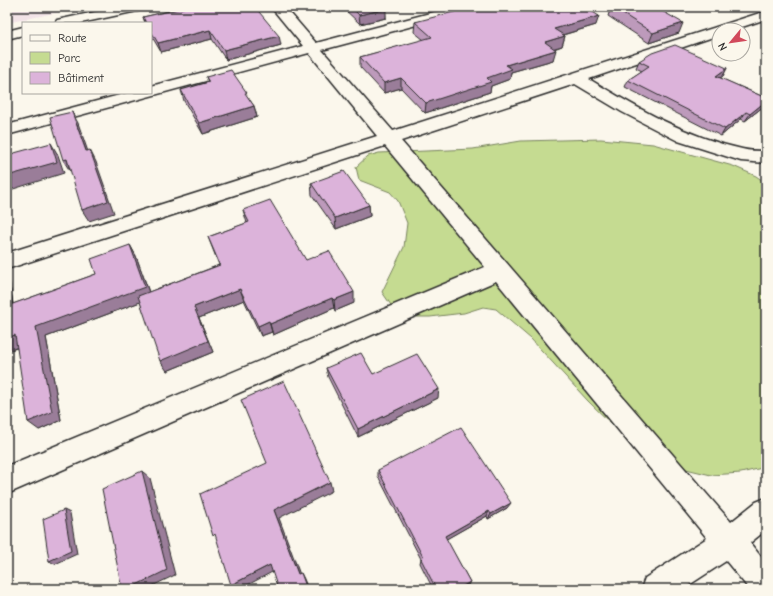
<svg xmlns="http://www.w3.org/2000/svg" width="773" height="596" viewBox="0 0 773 596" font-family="'Comic Neue',sans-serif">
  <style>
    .built { fill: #f2e3e7 }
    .green { fill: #c5db91; stroke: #78835e }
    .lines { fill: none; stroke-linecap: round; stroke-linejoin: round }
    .minor-casing { stroke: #2b2b2b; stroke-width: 3 }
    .minor { fill: #fbf7ec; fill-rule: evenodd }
    .wall { fill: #bd9abb; stroke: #2b2b2b }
    .shaded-wall { fill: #9a7d99; stroke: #2b2b2b }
    .building { fill: #dcb3da; stroke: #2b2b2b }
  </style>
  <rect width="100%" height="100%" fill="#fbf7ec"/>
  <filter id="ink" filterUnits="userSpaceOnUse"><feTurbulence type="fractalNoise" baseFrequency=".025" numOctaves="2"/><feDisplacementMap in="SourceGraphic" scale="8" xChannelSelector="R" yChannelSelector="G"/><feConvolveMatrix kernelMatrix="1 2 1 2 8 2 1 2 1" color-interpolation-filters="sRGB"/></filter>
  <g filter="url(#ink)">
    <!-- built -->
    <path class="built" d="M7,7H83L7,23Z"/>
    <!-- green -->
    <path class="green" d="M601,139L653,144L733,166L756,176L766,183V467L741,473L711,475L686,469L622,434L588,401L531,339L496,309L483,307L464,313L430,317H412L393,308L382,292L404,247L407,223L398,201L390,192L359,180L356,167L368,156L379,153L473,149L521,141Z"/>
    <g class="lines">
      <!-- minor casing -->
      <g class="minor-casing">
        <path id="minor" d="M118,7H144L142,10L81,23H55L57,20Z
          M271,7H285L316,43L453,7H475L473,10L322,50L393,131L766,11V19L733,30H719V35L589,79C637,108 687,137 742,149C749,151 758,151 766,151V163L741,161L678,141L622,112L575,84L401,141L731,522L756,502L766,498V530L750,543L766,563V589H749L726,561L683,589H641L645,578L707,538L496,281L7,494V466L485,267L385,146L7,269V253L377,136L309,53L7,135V125L127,93H151V86L303,46Z
          M23,27V35L7,39V31Z"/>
      </g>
      <!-- minor -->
      <use href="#minor" class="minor"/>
    </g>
    <!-- wall -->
    <path class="wall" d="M187,7L281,45L226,60L212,39L161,52L151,35V23H145L143,17Z
      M342,7H385L386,18L360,24Z
      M611,7H655L679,33L649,43L608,16Z
      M672,7H693L679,11Z
      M517,8L596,25L563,35L565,36L562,46L554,49L553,60L511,72L510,79L491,86L490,92L425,113L401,88L384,93L360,67V57L424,40L414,32L415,22Z
      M639,61L727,68L723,76L720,78L766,98V103L764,106L745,121L741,119L721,136L625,87L628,80L642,71L636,68Z
      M206,77L247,96L254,106L257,117L203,134L184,101L181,90L208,82Z
      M311,183L369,205L370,216L336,229L312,195Z
      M243,210L306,260L354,303L335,311L334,308L273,335L272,332L261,336L244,300L199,318L213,352L167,371L140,302L46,337L61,420L39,430L17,348L7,351V278L9,279L13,304L96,274L130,245L136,256L149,292L219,265L208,237L247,223Z
      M326,368L373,374L438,398L358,437L328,377Z
      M378,470L507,508L488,519L487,516L446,539L470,582L467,586L462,589H433L420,563L421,559L378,476Z"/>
    <!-- shaded-wall -->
    <path class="shaded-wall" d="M681,7H693L679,11Z
      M386,9V18L360,24L359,15Z
      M599,16L596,25L552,38L554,29Z
      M683,23L679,33L649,43L653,33Z
      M210,30L212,39L161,52L158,43Z
      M279,36L281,45L226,60L224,50Z
      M565,36L562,46L542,52L545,42Z
      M556,50L553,60L511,72L510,79L491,86L490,92L425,113L426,103L487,78L506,65Z
      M727,68L723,76L712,83L716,76Z
      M401,78V88L384,93V83Z
      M766,101V103L764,106L745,121L750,114Z
      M254,106L257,117L203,134L199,123Z
      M72,112L78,123L92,163L86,151Z
      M746,112L741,119L721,136L725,129Z
      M51,143L58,155L64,173L7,191V176Z
      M90,150L96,162L114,213L89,221L82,210Z
      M67,159L70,171L63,160Z
      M369,205L370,216L336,229L335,218Z
      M130,245L136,256L151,298L46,337L61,420L39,430L28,422L36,327Z
      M7,278L9,279L15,317L7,308Z
      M240,289L244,300L199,318L213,352L167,371L160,361L194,307Z
      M354,292V303L335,311L334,300Z
      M332,298L334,308L273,335L270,324Z
      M269,321L272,332L261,336L258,326Z
      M15,335L25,345L7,351V338Z
      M439,389L438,398L358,437V429Z
      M142,471L150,478L175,575L146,589H128Z
      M330,482L332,491L279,518L302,580L298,574L274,510Z
      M511,503L507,508L488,519L491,514Z
      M64,510L70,513L77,554L55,564L49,561Z
      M489,511L487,516L443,541L445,536Z
      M270,565L274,571L240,589H236L231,585Z
      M301,573L304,579L308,589H307Z
      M470,582L467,586L462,589H458Z"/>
    <!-- building -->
    <path class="building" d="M187,7H255L279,36L224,50L210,30L158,43L151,31V23H146L143,17Z
      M351,7H385L386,9L359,15Z
      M473,7H516L517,8L521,7H585L599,16L554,29L565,36L545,42L556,50L506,65L512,69L487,78L491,82L426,103L401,78L384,83L360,57L432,37L415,22Z
      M612,7H655L683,23L653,33Z
      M675,45L727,68L716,76L766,98V101L750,114L746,112L725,129L628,80L649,66L639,61L652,53Z
      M231,70L247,93H245L254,106L199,123L181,90L209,82L206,77Z
      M72,112L86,151L90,150L108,201L82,210L67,159L63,160L50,117Z
      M51,143L57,162L7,176V155Z
      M344,171L369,205L335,218L311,183Z
      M270,200L306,260L329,251L354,292L334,300L332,298L270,324L269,321L258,326L240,289L194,307L208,341L160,361L138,296L220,265L208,237L249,222L243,210Z
      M130,245L145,287L36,327L52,412L28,422L15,335L7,338V306L96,274L91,259Z
      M361,353L373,374L417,354L439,389L358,429L326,368Z
      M284,381L330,482L274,510L298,574L301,573L307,589H278L270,565L231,585L215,534L213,536L200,494L267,463L241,400Z
      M461,427L511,503L491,514L489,511L445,536L470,582L458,589H436L421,559L423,557L378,470Z
      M142,471L167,570L128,589H122L102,489Z
      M64,510L71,551L49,561L43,519Z"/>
  </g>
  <!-- margin -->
  <rect width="773" height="596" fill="none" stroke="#fbf7ec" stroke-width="24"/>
  <rect x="12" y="12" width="749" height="572" fill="none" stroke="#2b2b2b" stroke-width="1.5" filter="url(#ink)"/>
  <!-- legend -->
  <rect x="22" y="22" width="130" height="72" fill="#fbf7ec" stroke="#a8a59f"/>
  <rect x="30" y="35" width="20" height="6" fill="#fbf7ec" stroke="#a8a59f"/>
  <text x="58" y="42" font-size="12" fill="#2b2b2b">Route</text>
  <rect x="30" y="52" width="20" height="12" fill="#c5db91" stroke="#a8a59f"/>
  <text x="58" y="62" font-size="12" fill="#2b2b2b">Parc</text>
  <rect x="30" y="72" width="20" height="12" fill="#dcb3da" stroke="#a8a59f"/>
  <text x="58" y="82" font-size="12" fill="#2b2b2b">Bâtiment</text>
  <!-- north arrow -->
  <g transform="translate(731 42) rotate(241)"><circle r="19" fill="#fbf7ec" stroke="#a8a59f"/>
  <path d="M0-3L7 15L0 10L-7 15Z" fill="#d1495b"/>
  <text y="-6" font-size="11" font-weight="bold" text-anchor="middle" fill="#2b2b2b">N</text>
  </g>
</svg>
